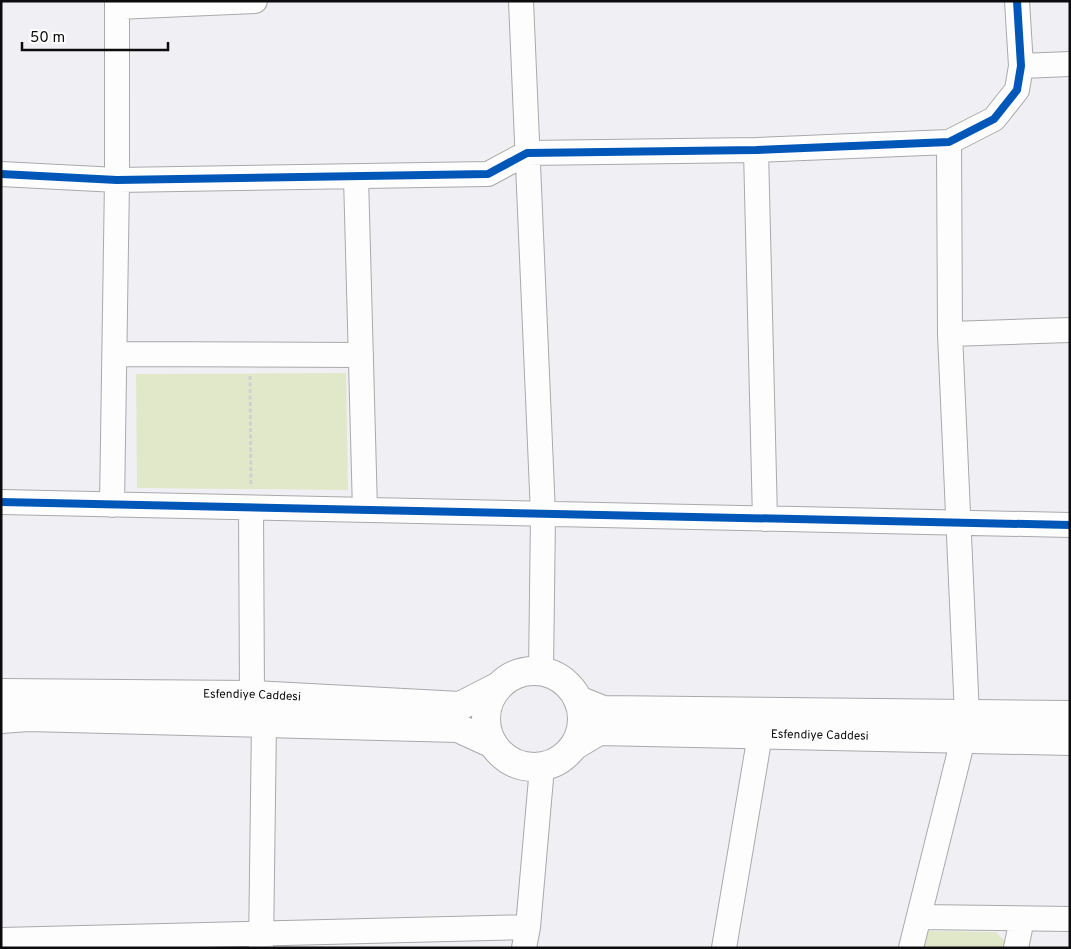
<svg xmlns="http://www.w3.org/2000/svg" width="1071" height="949" viewBox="0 0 1071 949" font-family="Overpass,sans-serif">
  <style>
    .green { fill: #e0e8c9 }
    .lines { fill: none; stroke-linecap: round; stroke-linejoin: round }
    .minor-casing { stroke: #a9a9ac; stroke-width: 26 }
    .tertiary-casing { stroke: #a9a9ac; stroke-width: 30 }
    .path { stroke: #d0d0d1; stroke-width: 3; stroke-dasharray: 4 2.5; stroke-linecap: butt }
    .minor { stroke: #fdfdfd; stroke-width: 24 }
    .tertiary { stroke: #fdfdfd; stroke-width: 28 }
    .cycleway-casing { stroke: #fff; stroke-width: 11 }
    .cycleway { stroke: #0057b8; stroke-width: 8 }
    .labels { text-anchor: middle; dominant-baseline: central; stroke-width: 5; stroke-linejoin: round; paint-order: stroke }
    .street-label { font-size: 12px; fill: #0c0c0e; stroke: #fff }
  </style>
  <rect width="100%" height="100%" fill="#f0f0f4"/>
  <!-- green -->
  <path class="green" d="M346,373L348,490L137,488L136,374Z
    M928,931L996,932L1008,944L1007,948H923Z"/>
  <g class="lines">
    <!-- minor casing -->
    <g class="minor-casing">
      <path id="minor" d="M521,1L543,514L541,671
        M117,7L255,1
        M1021,66L1070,64
        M949,142L950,334L967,715
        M756,150L765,519
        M1,174L117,180L488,174L527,153L756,150L949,142L994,119L1017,90L1021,66L1017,1
        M356,177L365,510
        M950,334L1070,330
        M115,354L361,355
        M1,502L1070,525
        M112,505L117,180V1
        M251,508L252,695
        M920,917L1070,919
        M1,940L528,927
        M261,948L264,722
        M524,948L528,927L542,767
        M724,948L760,735
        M911,948L963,739
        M1016,948L1022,919"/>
    </g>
    <!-- tertiary casing -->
    <g class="tertiary-casing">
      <g id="tertiary">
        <circle cx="534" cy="719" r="48"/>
        <path id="s1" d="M1,693L252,695L460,706L499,686"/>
        <path d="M578,700L603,710L1070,715"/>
        <path d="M1,719L28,717L458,728L493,744"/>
        <path id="s2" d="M574,746L599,731L1070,741"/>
      </g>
    </g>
    <!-- path -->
    <path class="path" d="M250,376L251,487"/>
    <!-- minor -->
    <use href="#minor" class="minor"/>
    <!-- tertiary -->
    <use href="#tertiary" class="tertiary"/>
    <!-- cycleway casing -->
    <g class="cycleway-casing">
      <path id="cycleway" d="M1,174L117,180L488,174L527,153L756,150L949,142L994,119L1017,90L1021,66L1017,1
        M1,502L1070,525"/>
    </g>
    <!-- cycleway -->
    <use href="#cycleway" class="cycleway"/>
  </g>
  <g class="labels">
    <!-- street labels -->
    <g class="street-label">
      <text stroke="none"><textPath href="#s1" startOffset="251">Esfendiye Caddesi</textPath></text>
      <text stroke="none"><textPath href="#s2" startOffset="250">Esfendiye Caddesi</textPath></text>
    </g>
  </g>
  <!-- border -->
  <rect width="1071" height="949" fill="none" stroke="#0c0c0e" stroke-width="5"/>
  <!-- scale -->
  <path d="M22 42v8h146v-8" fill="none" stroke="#0c0c0e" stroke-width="2.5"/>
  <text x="30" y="42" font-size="15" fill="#0c0c0e" stroke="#ffffff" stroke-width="4" paint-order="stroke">50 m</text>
</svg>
